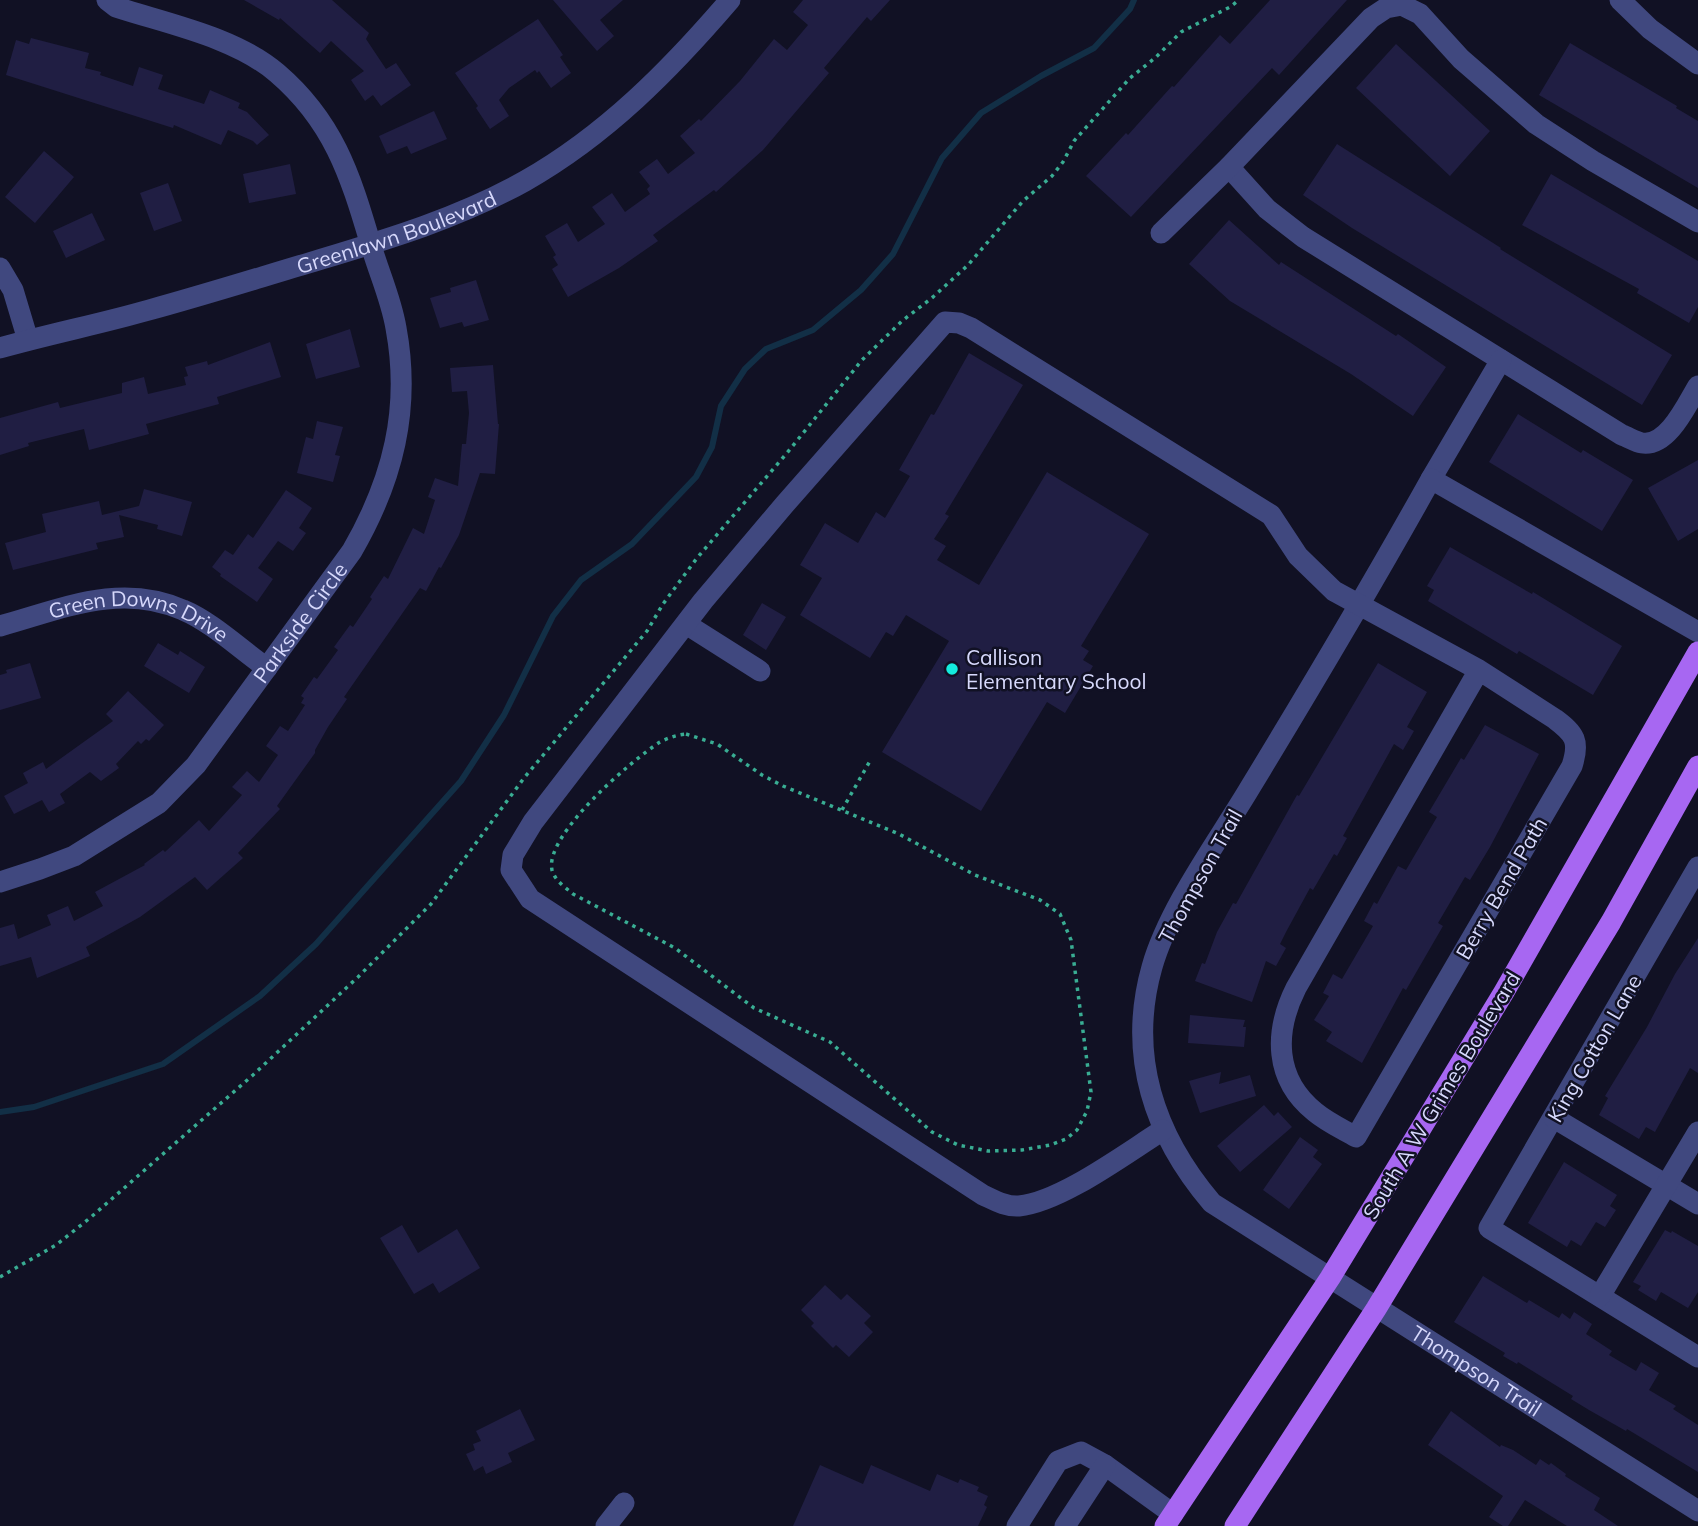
<svg xmlns="http://www.w3.org/2000/svg" width="1698" height="1526" viewBox="0 0 1698 1526" font-family="Mulish,sans-serif">
  <style>
    .lines { fill: none; stroke-linecap: round; stroke-linejoin: round }
    .stream { stroke: #122f46; stroke-width: 6 }
    .building { fill: #201e43 }
    .path { stroke: #39ad93; stroke-width: 3.5; stroke-dasharray: 3.5 5; stroke-linecap: butt }
    .minor { stroke: #40487f; stroke-width: 21 }
    .major { stroke: #a767f2; stroke-width: 21 }
    .poi-dot { fill: #14ebdd; stroke: #111124; stroke-width: 2.5 }
    .labels { text-anchor: middle; dominant-baseline: central; stroke-width: 5; stroke-linejoin: round; paint-order: stroke }
    .street-label { font-size: 21px; fill: #d7d9fc; stroke: #111124 }
    .poi-label { font-size: 21px; fill: #d7d9fc; stroke: #111124; text-anchor: start }
  </style>
  <rect width="100%" height="100%" fill="#111124"/>
  <g class="lines">
    <!-- stream -->
    <path class="stream" d="M0,1112L34,1107L163,1064L260,996L316,944L461,781L504,715L553,616L581,580L632,544L696,477L712,447L721,406L745,369L766,349L813,330L861,290L893,254L942,158L981,113L1041,76L1094,48L1130,9L1134,0"/>
  </g>
  <!-- building -->
  <path class="building" d="M244,0H332L369,33L366,39L386,69L396,63L411,85L381,106L373,95L365,101L351,80L364,71L331,41L320,53L280,18L279,20Z
    M553,0H623L600,20L614,36L597,51Z
    M803,0H890L871,21L867,17L824,68L829,73L763,150L716,192L714,190L653,235L658,241L619,268L568,297L552,269L558,265L553,257L556,255L545,236L567,223L578,242L605,224L592,207L612,193L625,212L650,194L647,189L650,186L639,172L657,159L668,174L695,153L680,136L699,119L701,121L740,81L774,39L787,50L808,25L793,12Z
    M1270,0H1347L1279,75L1272,68L1131,217L1086,176L1126,133L1128,135L1172,86L1174,87L1220,35L1230,44Z
    M538,19L563,55L560,57L571,73L551,88L539,71L537,73L535,70L509,88L499,100L509,116L490,129L476,108L478,106L455,73Z
    M31,38L89,53L85,68L101,72L100,75L133,86L139,67L163,75L158,89L204,104L210,90L240,103L238,108L247,112L269,135L257,145L253,141L228,130L221,145L174,125L173,128L6,75L16,40L29,44Z
    M1570,43L1677,106L1676,108L1698,121V188L1539,95Z
    M1396,44L1490,131L1450,176L1356,88Z
    M434,111L447,139L411,154L407,146L387,154L379,136Z
    M1337,144L1501,248L1500,249L1672,355L1642,405L1352,228L1303,195Z
    M44,151L74,177L35,223L5,197Z
    M290,164L296,194L249,203L243,174Z
    M1551,174L1698,261V307L1689,323L1637,293L1639,289L1522,225Z
    M168,183L182,221L154,231L140,193Z
    M92,213L105,240L66,258L53,231Z
    M1229,220L1279,265L1281,262L1396,336L1398,334L1446,367L1413,416L1351,374L1230,301L1189,264Z
    M476,280L489,320L464,327L462,322L440,328L430,298L451,292L450,288Z
    M350,329L360,367L316,379L306,344Z
    M270,342L281,377L217,397L219,404L146,424L149,434L89,450L84,429L28,443L29,446L0,455V418L58,402L60,408L122,393V383L144,377L148,394L186,385L184,377L188,376L185,367L207,361L208,365Z
    M969,353L1023,385L945,514L949,516L934,539L946,546L937,560L979,585L1047,472L1149,534L1081,646L1089,651L1083,660L1093,666L1065,713L1047,702L981,811L882,752L949,641L906,615L893,636L886,632L870,658L800,615L822,578L800,565L825,523L858,543L876,512L885,518L910,476L899,470L931,414L934,415Z
    M493,365L498,424H499L495,474L480,473L459,535L441,568L439,567L426,591L420,588L344,697L347,699L328,727L315,750V753L277,806L280,809L238,853L243,858L207,890L195,877L140,917L86,947L90,956L71,964L37,978L31,957L0,966V928L14,924L18,939L51,925L47,915L68,906L74,921L103,906L95,892L145,865L144,864L163,850L165,852L199,820L209,831L242,795L232,787L247,771L259,782L278,755L266,746L280,726L288,731L305,705L301,703L304,698L301,696L314,677L317,679L338,650L334,647L350,625L353,627L372,599L370,597L384,576L388,579L413,528L424,534L435,500L428,497L435,478L458,486L462,444H466L469,413L467,391L452,392L450,368Z
    M1518,414L1581,453L1583,450L1633,480L1602,531L1489,462Z
    M317,421L343,427L335,455L340,456L333,482L297,473L306,437L313,439Z
    M1698,460V529L1678,541L1648,488Z
    M144,489L192,502L182,536L157,529L158,525L119,515L124,537L96,543L98,549L13,570L5,543L46,532L42,514L99,501L102,515L139,506Z
    M286,490L312,508L299,528L306,533L293,551L278,541L258,568L273,579L257,602L220,576L221,574L212,567L225,550L233,555L248,534L253,538Z
    M1450,547L1532,594L1533,592L1622,646L1593,695L1519,651L1517,654L1428,601L1434,590L1427,586Z
    M762,603L786,617L766,650L743,635Z
    M158,643L178,655L180,651L205,667L189,693L144,666Z
    M30,663L41,698L0,710V675L7,673L6,670Z
    M1378,663L1427,692L1407,727L1414,731L1403,750L1394,744L1343,836L1347,838L1337,856L1334,854L1313,890L1310,888L1286,932L1280,944L1286,948L1276,966L1266,961L1252,1002L1195,981L1202,963L1205,964L1217,932L1233,903L1236,904L1297,795L1299,796Z
    M128,691L164,725L149,741L146,739L141,744L138,741L116,764L119,768L101,781L90,772L60,794L65,803L49,812L42,800L14,814L4,796L28,783L23,773L43,762L46,769L113,721L106,714Z
    M1485,725L1539,754L1490,847L1470,880L1465,877L1438,923L1443,926L1406,990L1403,988L1362,1063L1326,1041L1332,1032L1314,1020L1329,996L1323,993L1333,974L1342,979L1373,926L1364,921L1374,902L1377,904L1398,866L1406,870L1437,817L1429,812L1461,758L1464,760Z
    M1698,938V1073L1690,1068L1655,1132L1646,1127L1639,1139L1599,1115L1608,1098L1605,1096L1647,1027L1675,974Z
    M1190,1015L1245,1020L1243,1027H1246L1244,1047L1188,1043Z
    M1221,1072L1219,1084L1250,1075L1256,1096L1200,1113L1189,1081Z
    M1264,1105L1274,1116L1278,1112L1292,1127L1240,1172L1217,1146Z
    M1300,1137L1318,1150L1313,1157L1322,1164L1289,1209L1263,1190Z
    M1564,1162L1617,1195L1610,1206L1616,1210L1605,1227L1596,1222L1581,1246L1571,1240L1567,1247L1528,1223Z
    M402,1225L418,1253L457,1229L480,1268L439,1293L433,1283L414,1294L380,1238Z
    M1665,1230L1671,1233L1672,1231L1698,1246V1292L1688,1308L1661,1292L1656,1301L1638,1290L1641,1286L1633,1282Z
    M1483,1276L1527,1303L1529,1300L1559,1318L1562,1313L1570,1319L1574,1312L1592,1324L1586,1334L1612,1351L1609,1355L1636,1371L1641,1362L1659,1373L1649,1390L1676,1406L1673,1409L1698,1425V1472L1627,1429L1626,1431L1589,1410L1571,1399L1573,1396L1518,1362L1517,1364L1503,1356L1505,1353L1454,1322Z
    M825,1285L841,1300L847,1294L871,1316L864,1323L873,1332L849,1357L836,1345L833,1348L811,1326L814,1323L801,1310Z
    M520,1409L535,1440L508,1453L512,1462L486,1474L483,1466L474,1471L466,1454L475,1450L473,1444L481,1441L476,1431Z
    M1451,1411L1500,1447L1501,1445L1513,1450L1536,1465L1540,1459L1549,1465L1551,1463L1566,1474L1565,1476L1600,1498L1594,1510L1618,1526H1567L1525,1500L1508,1526H1503L1489,1517L1503,1496L1428,1445Z
    M820,1465L863,1484L871,1465L930,1491L937,1474L958,1483L960,1479L979,1487L977,1491L988,1496L984,1505L987,1507L978,1526H793Z"/>
  <g class="lines">
    <!-- path -->
    <path class="path" d="M686,734L717,744L762,775L783,786L899,834L975,875L1040,900L1060,914L1071,940L1091,1092L1087,1111L1077,1130L1066,1139L1050,1145L1022,1150L988,1151L958,1145L932,1132L830,1042L754,1008L675,948L573,894C565,887 555,881 552,870C544,835 632,760 660,742C668,738 676,735 686,734Z
      M842,810L870,761
      M0,1277L56,1245L90,1218L253,1075L358,977L431,904L524,778L647,631L663,604L697,558L787,453L862,360L902,321L933,297L968,265L1023,201L1052,176L1063,162L1074,141L1130,78L1155,58L1181,32L1230,7L1239,0"/>
    <!-- minor -->
    <g class="minor">
      <path d="M1620,0L1650,29L1698,64"/>
      <path d="M1229,167L1267,209L1303,237L1622,435C1628,437 1636,442 1642,443C1668,447 1687,404 1698,386"/>
      <path d="M1161,233L1229,167L1371,18L1386,8L1402,5L1420,14L1461,59L1536,124L1593,161L1698,222"/>
      <path d="M0,268L13,290L28,340"/>
      <path id="s1" d="M0,348C49,334 100,324 149,310C204,295 258,278 312,262C385,240 457,219 525,181C606,135 670,70 730,0"/>
      <path d="M1431,479L1501,360"/>
      <path d="M686,624L760,671"/>
      <path id="s2" d="M0,626C62,609 120,582 183,610C212,622 241,650 267,668"/>
      <path id="s3" d="M1698,632L1431,479C1373,583 1313,684 1251,786C1219,840 1169,907 1152,967C1127,1055 1154,1135 1212,1203L1698,1511"/>
      <path d="M1698,867L1489,1228L1698,1357"/>
      <path id="s4" d="M0,882L40,869L74,856L159,803L196,765L352,551C393,480 411,409 396,328C391,298 378,271 370,242C350,174 333,121 277,73C235,37 168,24 116,7L107,0"/>
      <path d="M1554,1118L1698,1204"/>
      <path d="M1163,1130C1126,1153 1061,1202 1019,1206C1006,1207 994,1200 983,1195L530,899L511,870L513,855L533,822L703,601L785,504L945,322L959,323L971,328L1271,515L1298,556L1334,591L1479,670L1555,719C1575,734 1580,741 1572,766L1356,1137C1342,1129 1327,1122 1315,1112C1274,1079 1274,1032 1296,988L1479,670"/>
      <path d="M1600,1296L1698,1132"/>
      <path d="M606,1526L624,1503"/>
      <path d="M1017,1526L1058,1461L1081,1452L1105,1465L1173,1514"/>
      <path d="M1065,1526L1105,1465"/>
    </g>
    <!-- major -->
    <path class="major" d="M1165,1526L1330,1278L1504,992L1698,652
      M1235,1526L1376,1309L1611,922L1698,766"/>
  </g>
  <!-- markers -->
  <circle class="poi-dot" cx="952" cy="669" r="7"/>
  <g class="labels">
    <!-- street labels -->
    <g class="street-label">
      <text stroke="none"><textPath href="#s1" startOffset="413">Greenlawn Boulevard</textPath></text>
      <text stroke="none"><textPath href="#s4" startOffset="408">Parkside Circle</textPath></text>
      <text stroke="none"><textPath href="#s2" startOffset="145">Green Downs Drive</textPath></text>
      <text transform="translate(1200 876) rotate(-61)">Thompson Trail</text>
      <text transform="translate(1501 888) rotate(-60)">Berry Bend Path</text>
      <text transform="translate(1594 1048) rotate(-60)">King Cotton Lane</text>
      <text transform="translate(1441 1095) rotate(-59)">South A W Grimes Boulevard</text>
      <text stroke="none"><textPath href="#s3" startOffset="1438">Thompson Trail</textPath></text>
    </g>
    <!-- poi labels -->
    <g class="poi-label">
      <text x="966" y="657">Callison<tspan x="966" dy="24">Elementary School</tspan></text>
    </g>
  </g>
</svg>
